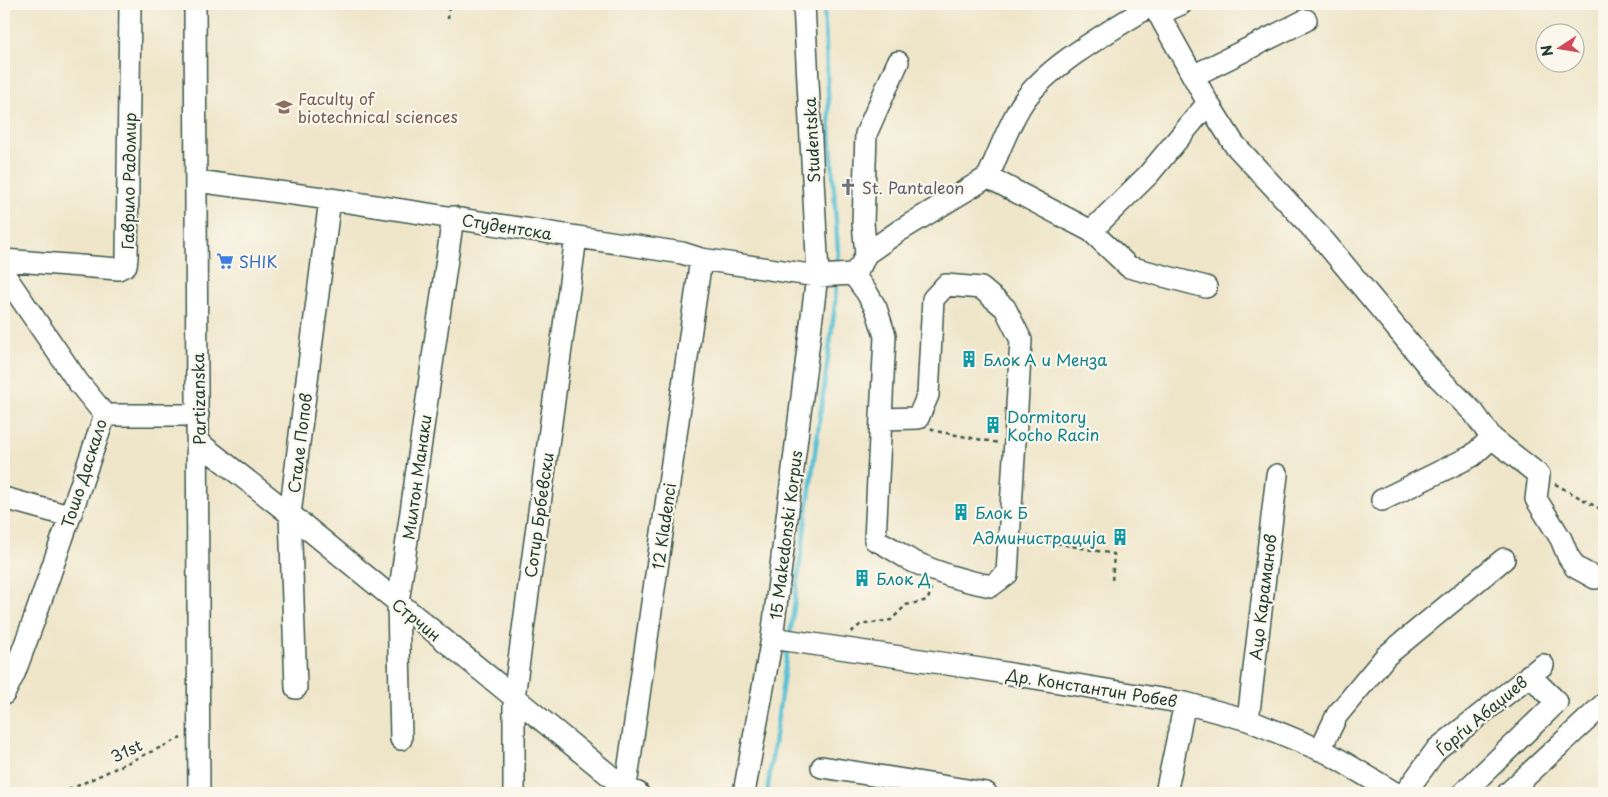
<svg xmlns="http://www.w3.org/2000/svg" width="1608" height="797" viewBox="0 0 1608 797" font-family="'Playpen Sans',sans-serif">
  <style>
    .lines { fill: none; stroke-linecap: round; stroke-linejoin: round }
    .stream { stroke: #59c1d5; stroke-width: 4.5 }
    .minor-casing { stroke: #3e564a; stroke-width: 24 }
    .path { stroke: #3e564a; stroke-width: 2.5; stroke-dasharray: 4 4; stroke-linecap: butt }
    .minor { stroke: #fff; stroke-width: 21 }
    .labels { text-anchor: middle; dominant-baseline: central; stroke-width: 4.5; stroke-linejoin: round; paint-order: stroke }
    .education-label { font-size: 16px; fill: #785e54; stroke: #fbf7ec; text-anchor: start }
    .street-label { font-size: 16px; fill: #1f3d34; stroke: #fbf7ec }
    .worship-label { font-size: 16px; fill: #5b616d; stroke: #fbf7ec; text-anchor: start }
    .shop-label { font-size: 16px; fill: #366cbe; stroke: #fbf7ec; text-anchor: start }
    .culture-label { font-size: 16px; fill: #0d838f; stroke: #fbf7ec; text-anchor: start }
  </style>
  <rect width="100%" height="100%" fill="#fbf7ec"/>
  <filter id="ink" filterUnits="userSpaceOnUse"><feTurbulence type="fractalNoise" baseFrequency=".02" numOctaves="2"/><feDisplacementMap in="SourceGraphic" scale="10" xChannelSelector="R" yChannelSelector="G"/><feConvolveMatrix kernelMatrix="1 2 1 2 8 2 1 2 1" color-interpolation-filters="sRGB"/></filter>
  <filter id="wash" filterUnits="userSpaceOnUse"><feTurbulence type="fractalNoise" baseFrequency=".0096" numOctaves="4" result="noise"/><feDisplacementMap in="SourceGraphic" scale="20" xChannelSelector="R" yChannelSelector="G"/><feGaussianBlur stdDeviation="1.12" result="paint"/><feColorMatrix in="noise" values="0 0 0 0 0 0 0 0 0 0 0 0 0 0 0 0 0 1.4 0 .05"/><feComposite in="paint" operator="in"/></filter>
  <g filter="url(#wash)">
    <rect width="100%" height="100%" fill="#efe6ca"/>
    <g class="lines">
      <!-- stream -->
      <path class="stream" d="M824,4L829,113L838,253L837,269
        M790,636L835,306L836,282
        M767,793L788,646"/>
    </g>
  </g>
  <g filter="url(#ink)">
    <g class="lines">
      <!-- minor casing -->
      <g class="minor-casing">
        <path id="minor" d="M195,4L199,793
          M804,4L818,276
          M1153,4L1208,103
          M1158,14L1181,4
          M1193,76L1306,20
          M988,177C998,154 1007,129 1020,107C1043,67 1113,30 1153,4
          M197,181L330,199L682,253L701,259L817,276L853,274L861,265L866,254L863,223L866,134L898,62
          M1091,231L1129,267L1206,287
          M866,254L899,231L988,177L1091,231L1148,175L1208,103L1234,144L1325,242L1433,372L1474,413L1492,438L1539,475L1536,499L1561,539L1568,556L1575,567L1595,578L1604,575
          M4,260L118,269L126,265L127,258L130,4
          M4,274L78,382L105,415
          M853,274L867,293L876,308L885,336L875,540C888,545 899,554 912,561C937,573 964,581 991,586L1007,574L1021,340L1005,308L981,288L946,285L933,299L928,395L918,418L881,419
          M105,415H198
          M198,442L290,514L625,788L638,793
          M4,498L69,516
          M1382,500L1472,456L1492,438
          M772,638L981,669L1185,703L1248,720L1328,753L1395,793
          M296,688L290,514L330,199
          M4,694L14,674L34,620L105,415
          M1248,720L1277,475
          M401,739L398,603L453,217
          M1320,750L1337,715L1386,656L1504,559
          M822,767L986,793
          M514,793V697L576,237
          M625,793L701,259
          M744,793L772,638L817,276
          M1166,793L1185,703
          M1405,793L1437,749L1543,665
          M1463,793L1557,702L1529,675
          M1508,793L1604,704"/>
      </g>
      <!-- path -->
      <path class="path" d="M448,19L449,4
        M931,428L935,431L999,443
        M1555,484L1604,511
        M1026,535L1050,542L1114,554L1112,582
        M851,632L860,625L891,620L906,605L928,600L931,588
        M62,793L181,738"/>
      <!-- minor -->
      <use href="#minor" class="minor"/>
    </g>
  </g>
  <!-- icons -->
  <defs>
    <g id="university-bare" transform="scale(1.35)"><path d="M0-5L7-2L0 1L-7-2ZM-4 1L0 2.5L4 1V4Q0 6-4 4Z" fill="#8d6e63" stroke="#fbf7ec" stroke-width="2.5" paint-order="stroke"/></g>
    <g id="church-bare" transform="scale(1.35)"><path d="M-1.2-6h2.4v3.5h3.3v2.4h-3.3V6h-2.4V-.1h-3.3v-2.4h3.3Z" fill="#6b7280" stroke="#fbf7ec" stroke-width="2.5" paint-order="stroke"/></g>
    <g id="supermarket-bare" transform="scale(1.35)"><path d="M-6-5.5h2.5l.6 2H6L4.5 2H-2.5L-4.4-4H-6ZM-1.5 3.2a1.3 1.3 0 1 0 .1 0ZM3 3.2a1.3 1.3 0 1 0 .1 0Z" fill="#3f7fe0" stroke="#fbf7ec" stroke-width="2.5" paint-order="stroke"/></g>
    <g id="building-bare" transform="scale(1.35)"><path d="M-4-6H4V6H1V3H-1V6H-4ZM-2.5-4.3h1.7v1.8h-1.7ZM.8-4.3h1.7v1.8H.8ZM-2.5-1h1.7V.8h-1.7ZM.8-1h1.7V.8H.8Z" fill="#0f9aa8" stroke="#fbf7ec" stroke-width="2.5" paint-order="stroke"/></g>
  </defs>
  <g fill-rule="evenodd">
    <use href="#university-bare" x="284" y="107"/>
    <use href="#church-bare" x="848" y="187"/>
    <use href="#supermarket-bare" x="225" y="261"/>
    <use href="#building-bare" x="969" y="359"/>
    <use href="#building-bare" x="993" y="425"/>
    <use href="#building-bare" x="961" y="512"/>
    <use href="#building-bare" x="1120" y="537"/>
    <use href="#building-bare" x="862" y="578"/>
  </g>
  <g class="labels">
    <!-- education labels -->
    <g class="education-label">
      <text x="298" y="98">Faculty of<tspan x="298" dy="18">biotechnical sciences</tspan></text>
    </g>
    <!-- street labels -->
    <g class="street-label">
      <text transform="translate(811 140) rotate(-93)">Studentska</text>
      <text transform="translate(128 181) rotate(-89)">Гаврило Радомир</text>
      <text transform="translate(507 226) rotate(9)">Студентска</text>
      <text transform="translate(198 399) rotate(-91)">Partizanska</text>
      <text transform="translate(299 443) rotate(-83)">Стале Попов</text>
      <text transform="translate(83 473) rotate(-72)">Тошо Даскало</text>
      <text transform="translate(416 477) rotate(-82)">Милтон Манаки</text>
      <text transform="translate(538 515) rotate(-82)">Сотир Брбевски</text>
      <text transform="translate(663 526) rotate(-82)">12 Kladenci</text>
      <text transform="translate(785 535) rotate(-83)">15 Makedonski Korpus</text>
      <text transform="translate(1262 597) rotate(-83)">Ацо Караманов</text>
      <text transform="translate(417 619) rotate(39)">Стрчин</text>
      <text transform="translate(1092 687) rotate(9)">Др. Константин Робев</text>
      <text transform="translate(1481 715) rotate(-40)">Ѓорѓи Абаџиев</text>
      <text transform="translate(126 750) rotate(-25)">31st</text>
    </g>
    <!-- worship labels -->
    <g class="worship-label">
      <text x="862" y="187">St. Pantaleon</text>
    </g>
    <!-- shop labels -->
    <g class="shop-label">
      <text x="239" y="261">SHIK</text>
    </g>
    <!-- culture labels -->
    <g class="culture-label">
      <text x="983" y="359">Блок А и Менза</text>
      <text x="1007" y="416">Dormitory<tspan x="1007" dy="18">Kocho Racin</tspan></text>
      <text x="975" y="512">Блок Б</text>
      <text x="1106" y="537" text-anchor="end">Администрација</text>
      <text x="876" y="578">Блок Д</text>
    </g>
  </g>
  <!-- margin -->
  <rect width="1608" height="797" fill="none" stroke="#fbf7ec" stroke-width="20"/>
  <!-- north arrow -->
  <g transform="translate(1560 48) rotate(258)"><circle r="24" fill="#fbf7ec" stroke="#a3ada2"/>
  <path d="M0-4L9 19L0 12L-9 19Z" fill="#d1495b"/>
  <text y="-8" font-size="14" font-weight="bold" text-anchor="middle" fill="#1f3d34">N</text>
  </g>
</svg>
